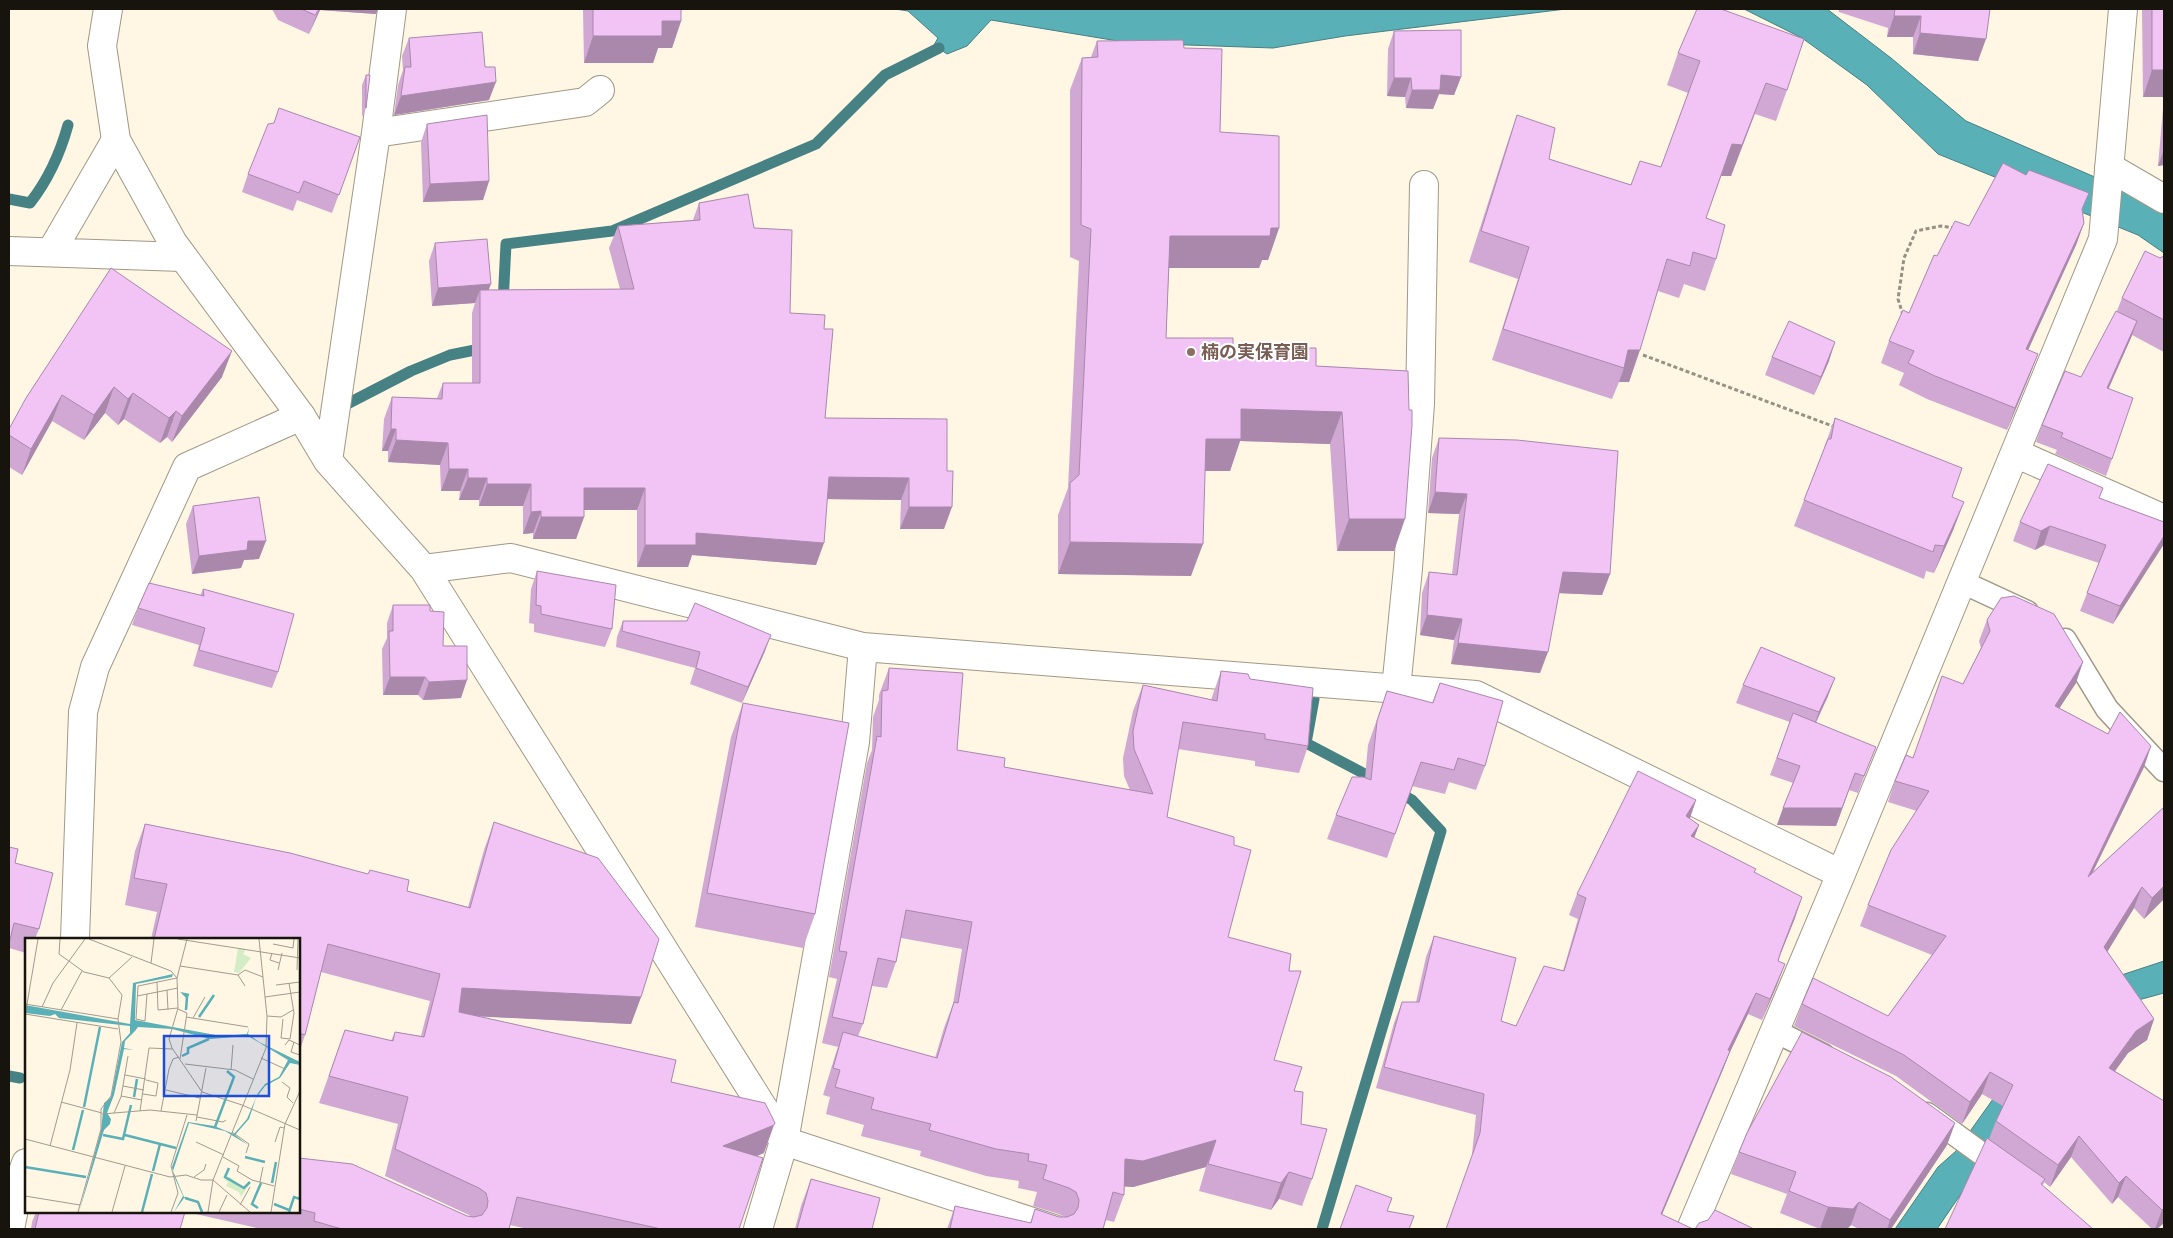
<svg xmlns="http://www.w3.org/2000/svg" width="2173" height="1238" viewBox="0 0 2173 1238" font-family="Arial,'Noto Sans JP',sans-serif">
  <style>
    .water { fill: #5ab0b7; stroke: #468184 }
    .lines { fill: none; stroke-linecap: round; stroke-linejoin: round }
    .stream { stroke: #468184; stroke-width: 11 }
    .lane-casing { stroke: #a09988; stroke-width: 25 }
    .street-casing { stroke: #a09988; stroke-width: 30 }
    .secondary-casing { stroke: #a09988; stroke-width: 30 }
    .path { stroke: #979184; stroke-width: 3; stroke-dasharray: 4 2.5; stroke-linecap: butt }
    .lane { stroke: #fff; stroke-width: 22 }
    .street { stroke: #fff; stroke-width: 28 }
    .secondary { stroke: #fff; stroke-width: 28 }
    .wall { fill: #d0a8d3; fill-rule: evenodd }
    .shaded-wall { fill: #a988ac }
    .building { fill: #f2c3f5; stroke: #a988ac }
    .education-dot { fill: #8d6e63; stroke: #fff; stroke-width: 2 }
    .labels { text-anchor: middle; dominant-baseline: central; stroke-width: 4; stroke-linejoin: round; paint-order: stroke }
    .education-label { font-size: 18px; font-weight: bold; fill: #785e54; stroke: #fff; text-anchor: start }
    .inset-river { fill: none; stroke: #5ab0b7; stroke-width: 2.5 }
    .inset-road { fill: none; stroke: #a29c8e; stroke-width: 1 }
    .view { fill: #1d4ed8; fill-opacity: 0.15; stroke: #1d4ed8; stroke-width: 2.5 }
    .inset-edge { fill: none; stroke: #17140e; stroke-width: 2.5 }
  </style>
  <rect width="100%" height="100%" fill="#fff6e4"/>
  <!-- water -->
  <path class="water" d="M895,9H1566L1345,36L1273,48L1130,43L991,20L967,46L947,54L934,45L938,38L908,11Z
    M1744,9H1827L1891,58L1966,121L2143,198L2164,210V253L2138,235L1938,154L1867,85L1802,38Z
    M2164,961V993L2109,1008L1997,1141L1937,1229H1895L1938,1167L1956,1151L2055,1012L2085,987Z"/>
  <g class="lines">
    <!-- stream -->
    <path class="stream" d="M9,199L30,203C48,180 60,154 68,125
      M503,304L506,244L612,231L816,144L885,75L939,48
      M349,403L411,371L450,355L485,348
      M1314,699L1306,743L1378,781
      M9,1076L20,1078
      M1322,1229L1441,831L1412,800L1396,791"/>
    <!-- lane casing -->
    <g class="lane-casing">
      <path id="lane" d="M1962,582L2027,612
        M2065,640L2107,709L2164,770
        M1775,1031L1823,1055
        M1927,1114L2004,1170"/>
    </g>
    <!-- street casing -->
    <g class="street-casing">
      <path id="street" d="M376,133L585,102L600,90
        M2109,167L2164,199
        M9,251L182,257
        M51,252L116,140
        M2015,453L2164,519
        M328,461L376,133L392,9
        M424,569L511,558L863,647L1476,695L1841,874
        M1396,689L1408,568L1420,404L1424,185
        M75,939L83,712L95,667L187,467L301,416L328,461L424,569L784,1141L1054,1229
        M10,1229L19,1184L26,1163
        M758,1229L784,1141L855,742L863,647
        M1691,1229L1841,874L2103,239L2123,9"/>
    </g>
    <!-- secondary casing -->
    <g class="secondary-casing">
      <path id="secondary" d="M108,9L102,46L116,140L173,243L301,416"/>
    </g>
    <!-- path -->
    <path class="path" d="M1903,315L1898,299L1904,258L1916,231L1941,226L1954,228
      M1643,355L1835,427"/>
    <!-- lane -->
    <use href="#lane" class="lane"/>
    <!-- street -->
    <use href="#street" class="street"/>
    <!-- secondary -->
    <use href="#secondary" class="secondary"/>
  </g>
  <!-- wall -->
  <path class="wall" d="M272,9H378L376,14L320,10L309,34L278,20Z
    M583,9H681V21L672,48H658L653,63H584Z
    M1838,9H1990L1978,61L1913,54V37H1887L1888,28L1839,12Z
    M2142,9H2164V165L2158,166L2164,97H2143Z
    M1394,31L1461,77L1454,95L1439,94L1433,109L1406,108L1405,97L1387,96L1388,49Z
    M409,38L485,67L489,100L394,115L398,85L403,70L402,56Z
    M1097,41L1184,48L1220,132L1279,228L1268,260H1262L1259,268H1169L1166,338L1233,348L1316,366L1408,371L1394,551H1337L1330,444L1240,441L1230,471H1205L1191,576L1058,574V515L1068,488L1079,261L1070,257V90L1082,58L1091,57Z
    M1678,53L1787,90L1776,121L1755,114L1731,176H1721L1706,218L1716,259L1705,291L1684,284L1679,298L1658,291L1629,382H1619L1612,399L1492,360L1518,279L1469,262L1506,147L1517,115L1549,159L1631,185L1661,167L1688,93L1667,85Z
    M366,75V108L362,117V85Z
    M427,124L489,181L483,200L423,202L421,142Z
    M360,137L332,213L297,200L293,211L242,192L248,174Z
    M699,203L754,228L790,313L824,329L825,418L947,419L944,529H900L901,500L827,499L816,565L692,555L688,567H637V510H584V517L576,539H533V533L523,534V506H479V500H459L460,491H441L440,465L388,462V451H382L384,419L392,397L437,398L443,383H472V313L475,303L432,306L429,261L435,243L488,290L620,289L609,248L618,226L693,220Z
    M2082,211L2084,223L2076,245L2028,350L2038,354L2029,377L2007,430L1927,399L1899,385L1904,373L1881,363L1889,341L1909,313L1937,256Z
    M2164,256V352L2132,335L2109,388L2112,459L2106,476L2055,454L2057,450L2036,442L2042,425L2081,377L2117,311L2122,298L2160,258Z
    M111,268L222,377L172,442L167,437L160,443L124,419L118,425L105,413L84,440L52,421L22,475L9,467V429Z
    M1772,357L1829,361L1814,395L1765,375Z
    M1835,418L1952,497L1954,528L1934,573L1926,571L1924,579L1794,526L1804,500L1824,449L1825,445Z
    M1439,438L1610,574L1602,595L1559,593L1540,673L1451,664L1454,640L1420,635L1422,593L1429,572L1452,574L1459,514L1428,513L1432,458Z
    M2099,498L2164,522L2113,624L2080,611L2099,563L2044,545L2035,550L2013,541L2020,522Z
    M193,506L259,559L244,560L241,568L192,574L186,524Z
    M537,571L612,629L605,647L534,632V624L529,623L531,589Z
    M203,589L278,672L272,688L193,666L199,645L132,625L138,608L200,596Z
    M393,605L430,611L443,646L461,698L423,700L418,695H383L382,649L387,638V623Z
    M1987,620L2076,683L2059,708L2108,734L2151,746L2144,767L2093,872L2164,807V899L2144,919L2134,908L2107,951L2154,1019L2147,1040L2128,1053L2115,1071L2164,1101V1223L2157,1229H2152L2118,1197L2112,1204L2071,1157L2050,1187L2044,1182L2043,1185L1989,1139L1996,1121L2003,1106L1982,1094L1962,1124L1896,1076L1794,1026L1802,1004L1888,1016L1932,955L1860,926L1868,905L1917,811L1888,802L1895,781L1912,758L1963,684L1981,648L1979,641Z
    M623,621L765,651L742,703L690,684L695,668L616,647L617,637Z
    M889,668L957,750L1004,767L1130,790L1124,776L1123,758L1133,711L1143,685L1211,700L1221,671L1250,679L1308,746L1299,773L1255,766V761L1178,749L1167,817L1228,937L1274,1060L1294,1091L1301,1124L1312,1179L1302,1206L1279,1199L1271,1210L1199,1191L1206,1167L1133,1187L1124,1186V1195L1114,1222L1106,1220L1103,1229H947L955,1206L1030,1223L1035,1209L1059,1217H1064L1059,1214L1033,1206L1037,1192L1018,1188L1019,1181L986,1176L920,1156L921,1151L861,1136L864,1125L826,1114L830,1097L823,1095L834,1059L838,1047L822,1043L837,979L829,977L867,763L872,750L873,717L879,700V695ZM901,938L962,949L953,1004L944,1028L935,1058L858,1036L863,1024L872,986L887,988L896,962Z
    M1440,683L1485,766L1476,790L1449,782L1445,794L1412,786L1387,858L1327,839L1336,815L1365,778L1368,745L1387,691L1432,703Z
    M1743,685L1828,696L1816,723L1869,764L1858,793L1849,790L1836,826L1777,825L1793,783L1770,775L1790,722L1736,703Z
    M743,703L815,914L803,948L695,927L731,737Z
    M1696,800L1689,819L1699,825L1694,838L1755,872L1795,918L1778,961L1777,985L1762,1020L1748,1014L1729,1054L1722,1072L1472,1154L1476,1115L1376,1088L1394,1023L1402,1002H1416L1426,957L1434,936L1501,1021L1516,1026L1563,971L1578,919L1569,915L1577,894Z
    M494,822L641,997L631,1024L478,1016L671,1082L764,1153L756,1156L739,1229H528L510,1225L509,1229H261L187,1212H299V1158L467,1216L472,1217L469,1215L385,1176L398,1124L319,1103L345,1030L391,1041L395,1032L421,1036L430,1001L321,972L305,1035L299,1053V939H151L157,912L125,905L135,851L145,824L368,874L370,870L407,891L468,907L484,850Z
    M9,847L15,863L39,929L35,939H26V953L9,948Z
    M1955,1123L1947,1145L1891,1229H1859L1851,1225L1847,1229H1820L1780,1213L1787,1194L1731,1174L1739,1152Z
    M811,1179L872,1229H795L801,1206Z
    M36,1212H185L180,1229H31L32,1222Z"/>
  <!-- shaded-wall -->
  <path class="shaded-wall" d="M319,9H378L376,14L320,10L309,34Z
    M1894,16H1921L1913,37H1887Z
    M662,21H681L672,48H658L653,63H584L593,36Z
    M1920,33L1986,39L1978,61L1913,54Z
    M2152,70H2164V97H2143Z
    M1441,75L1461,77L1454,95L1439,94L1433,109L1406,108L1412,90Z
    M1394,78H1411L1405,97L1387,96Z
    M496,82L489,100L394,115L401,96Z
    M1766,83L1731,176H1721L1732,144Z
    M2164,149V165L2158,166Z
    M489,181L483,200L423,202L430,184Z
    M2084,223L2076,245L2018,372L2026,349Z
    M1271,228H1279L1268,260H1262L1259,268H1158L1170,236Z
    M491,284L484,302L480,290L475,303L432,306L438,288Z
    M2137,321L2131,338L2101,405L2107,388Z
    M1835,342L1829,361L1814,395L1821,377Z
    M1628,350H1640L1629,382H1619L1624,368Z
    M232,351L222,377L172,442L182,416Z
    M2038,354L2029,377L2007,430L2015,408Z
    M114,387L105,413L84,440L94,415Z
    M133,393L124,419L118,425L128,399Z
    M62,395L52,421L22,475L31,449Z
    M1241,409L1342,412L1330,444L1240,441L1230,471H1194L1206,439Z
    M176,411L167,437L160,443L169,418Z
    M391,429H396L388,451H382Z
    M396,440L448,443L440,465L388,462Z
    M449,469H468L460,491H441Z
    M829,477L909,478L901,500L821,499Z
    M468,478H487L479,500H459Z
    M487,484H531L523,506H479Z
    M584,488H645L637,510H576Z
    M1435,492L1467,494L1459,514L1428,513Z
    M1964,502L1954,528L1934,573L1944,546Z
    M909,507H952L944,529H900Z
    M541,511L533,533L523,534L531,512Z
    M541,517H584L576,539H533Z
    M1349,519H1405L1394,551H1337Z
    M2050,526L2044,545L2035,550L2041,531Z
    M696,533L824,543L816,565L692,555L688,567H637L645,545Z
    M2164,536V544L2113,624L2120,606Z
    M248,541H266L259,559L244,560L241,568L192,574L199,556Z
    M1070,542L1203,544L1191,576L1058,574Z
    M1563,572L1610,574L1602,595L1556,593Z
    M1427,615L1462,619L1454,640L1420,635Z
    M771,635L765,651L742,703L748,687Z
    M1458,643L1548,652L1540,673L1451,664Z
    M2083,662L2076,683L2047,727L2055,706Z
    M390,677H425L418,695H383Z
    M1835,678L1828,696L1812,730L1819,712Z
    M467,680L461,698L423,700L429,682Z
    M2151,746L2144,767L2080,898L2088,877Z
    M1855,773L1836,826L1777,825L1783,808Z
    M1696,800L1689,821L1686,816Z
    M1699,825L1691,846V836Z
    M2164,886V899L2144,919L2152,898Z
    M2142,887L2134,908L2097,969L2104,947Z
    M1802,897L1795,918L1773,972L1781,951Z
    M1785,964L1777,985L1762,1020L1770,999Z
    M462,988L641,997L631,1024L452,1015Z
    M1756,993L1748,1014L1729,1054L1722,1072L1656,1229L1661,1214L1728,1050Z
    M2154,1019L2147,1040L2128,1053L2102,1089L2109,1068L2136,1031Z
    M1990,1072L1982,1094L1962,1124L1970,1102Z
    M1955,1123L1947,1145L1891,1229H1887L1890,1220Z
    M774,1125L764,1153L713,1174L723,1146Z
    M2079,1136L2071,1157L2050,1187L2058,1165Z
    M1216,1140L1206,1167L1133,1187L1115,1186L1125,1159Z
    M1289,1172L1279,1199L1271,1210L1281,1183Z
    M2126,1176L2118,1197L2112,1204L2119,1183Z
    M1859,1202L1851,1225L1847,1229H1820L1828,1207Z
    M2164,1208V1223L2157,1229H2155L2162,1210Z"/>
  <!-- building -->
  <path class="building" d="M301,9H319L315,15Z
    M593,9H681V21H662V36H593Z
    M1697,9H1721L1804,39L1787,90L1766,83L1742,145L1732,144L1706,218L1725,225L1716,259L1693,252L1690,266L1667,259L1640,350H1628L1624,368L1503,329L1529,247L1481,231L1517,115L1555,128L1549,159L1631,185L1640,161L1661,167L1700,61L1678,53Z
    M1895,9H1990L1986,39L1920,33L1921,16H1894Z
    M2152,9H2164V70H2152Z
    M1461,30V77L1441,75L1440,90H1412L1411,78H1394V31Z
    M482,32L485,67H495L496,82L401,96L405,67H411L409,38Z
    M1183,40L1184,48L1222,49L1220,132L1279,136V228H1271L1270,236H1170L1166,338H1233V348H1316V366L1408,371L1409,410H1412V425L1405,519H1349L1342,412L1241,409V439H1206L1203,544L1070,542V483L1079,475L1091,229L1081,225L1082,58L1098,57L1097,41Z
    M366,75H370L366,108Z
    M279,108L360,137L339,195L304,181L299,193L248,174L268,124L274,123Z
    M487,115L489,181L430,184L427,124Z
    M2003,163L2026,175L2029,170L2089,193L2082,209L2084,223L2026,349L2038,354L2015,408L1935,376L1908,363L1914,351L1889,341L1903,310L1909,313L1934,255L1937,256L1955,221L1969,226Z
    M748,194L754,228L792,230L790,313L825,315L824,329H833L825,418L947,419V471H953L952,507H909V478L829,477L824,543L696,533V545H645V488H584V517H541V511L531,512V484H487V478H468V469H449L448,443L396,440V429H391L392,397L442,399L443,383H480V290L634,289L618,226L700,220L699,203Z
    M487,239L491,284L438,288L435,243Z
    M2145,251L2160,258L2164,256V320L2122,298Z
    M111,268L232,351L182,416L176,411L169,418L133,393L128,399L114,387L94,415L62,395L31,449L9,435V429L26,398Z
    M2116,311L2137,321L2107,388L2133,398L2112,459L2061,437L2063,433L2042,425L2065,371L2081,377Z
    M1789,321L1835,342L1821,377L1772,357Z
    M1835,418L1962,468L1952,497L1964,502L1944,546L1935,545L1933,552L1804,500L1828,439H1831Z
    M1439,438L1517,440L1618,451L1610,574L1563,572L1548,652L1458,643L1462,619L1427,615L1429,572L1457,575L1467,494L1435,492Z
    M2048,464L2103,488L2099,498L2164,522V536L2120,606L2087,593L2106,545L2050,526L2041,531L2020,522Z
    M259,497L266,541H248L247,550L199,556L193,506Z
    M537,571L616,585L612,629L541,614V606L536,605Z
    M149,583L204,596L203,589L294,614L278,672L199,650L205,628L138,608Z
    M2014,596L2054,614L2083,662L2055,706L2108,734L2120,712L2151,746L2088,877L2164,807V886L2152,898L2142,887L2104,947L2154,1019L2136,1031L2109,1068L2164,1101V1208L2162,1210L2126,1176L2119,1183L2079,1136L2058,1165L1996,1121L2013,1085L1990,1072L1970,1102L1904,1055L1802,1004L1813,978L1888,1016L1946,936L1868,905L1891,850L1929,791L1895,781L1906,755L1913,758L1942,676L1963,684L1990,631L1987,620L2001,598Z
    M695,603L771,635L748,687L696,668L700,652L622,631L623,621H687Z
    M393,605H430V611L444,612L443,646H467V680L429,682L425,677H390L389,631H393Z
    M1761,647L1835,678L1819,712L1743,685Z
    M889,668L963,673L957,750L1005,758L1004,767L1153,794L1134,749L1133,731L1143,685L1217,701L1221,671L1248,674L1250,679L1313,688L1308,746L1265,739V734L1183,722L1167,817L1234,837V845L1251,850L1228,937L1291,954L1289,971H1301L1274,1060L1302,1067L1294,1091L1303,1092L1301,1124L1327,1129L1312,1179L1289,1172L1281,1183L1208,1164L1216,1140L1143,1161L1125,1159L1124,1195L1113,1192L1103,1229H950L955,1206L1031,1223L1035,1209L1059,1217H1067L1074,1214L1078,1208L1079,1200L1076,1192L1069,1188L1043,1179L1047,1165L1028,1161L1029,1154L996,1149L929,1130L931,1124L871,1109L874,1098L835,1087L840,1070L833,1068L843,1032L937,1058L954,1002L958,1003L972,922L906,910L896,962L878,958L863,1024L832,1017L847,952L839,951L877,736L881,737L882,691L888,690Z
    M1440,683L1503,701L1485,766L1458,758L1454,770L1421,762L1395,834L1336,815L1352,777H1363L1371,780L1377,721L1387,691L1433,703Z
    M743,703L849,723L815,914L707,893Z
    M1793,713L1876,747L1864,776L1855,773L1842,808H1783L1800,766L1777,758Z
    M1638,771L1696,800L1686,816L1699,825L1691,836L1756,869L1754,872L1802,897L1781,951L1778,961L1785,964L1770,999L1756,993L1728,1050L1730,1051L1661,1214L1693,1229H1446L1480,1133L1484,1094L1384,1067L1402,1002H1419L1434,936L1516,958L1501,1021L1516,1026L1544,966L1564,971L1586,898L1577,894Z
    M494,822L598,858L659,939L641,997L462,988L459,1012L676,1060L671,1082L765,1103L775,1123L774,1125L723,1146L763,1158L739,1229H661L517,1197L509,1229H342L314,1221L315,1213L299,1209V1158L352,1164L467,1216L474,1217L482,1215L487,1208L488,1201L486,1193L479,1188L395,1149L408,1097L329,1076L345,1030L393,1041L395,1032L424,1037L440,974L328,944L305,1035L299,1033V939H154L167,884L134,878L145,824L290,853L368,874L370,870L409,880L407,891L470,908Z
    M9,847L18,849L15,863L53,873L39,929L14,923L9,944Z
    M1802,1032L1891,1077L1955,1123L1890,1220L1859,1202L1853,1209L1828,1207L1789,1191L1796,1172L1739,1152L1747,1133Z
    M1987,1138L2045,1179L2041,1184L2093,1229H1945Z
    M811,1179L880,1198L872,1229H797Z
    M1356,1185L1392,1198L1387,1211L1414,1216L1409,1229H1340Z
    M1715,1210L1754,1229H1695L1699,1223L1708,1220Z
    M39,1212H185L180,1229H35Z"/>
  <!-- markers -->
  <circle class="education-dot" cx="1191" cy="352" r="5"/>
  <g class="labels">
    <!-- education labels -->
    <g class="education-label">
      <text x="1201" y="352">楠の実保育園</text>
    </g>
  </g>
  <!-- overview -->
  <g transform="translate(25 938)">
    <rect width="275" height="275" fill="#fff6e4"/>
    <path d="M213,10L221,11L218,16L226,20L214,35L209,34ZM205,239L218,249L223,248L216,259L214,254L201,248L203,244L199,241Z" fill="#d5edc7"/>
    <path d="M148,36L147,39L111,46L110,82L196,98L222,96L224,90L223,96L234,104L275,124V127L265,125L255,140L240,148L231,160L224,181L210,197L223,207L200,193L164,185L148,233L159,259L164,260H159L149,274L158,258L149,238L147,229L163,184L189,188L209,196L222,181L233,155L240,146L254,139L263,122L223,98L185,101L147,91L113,89L110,93L114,98L110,93L100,103L99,110L109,112L99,111L89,157L82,175L86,181L85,186L79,192L54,274L76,192L79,165L86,159L97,104L105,95V88L34,80L30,76L25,78L0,75V67L105,86L108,45Z" fill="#5ab0b7"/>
    <path class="inset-river" d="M161,72L162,59L159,56L164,57M174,79L189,57M157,118L163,115V110L184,101M109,159L112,141M59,169L75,89M190,189L209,139L202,133M78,197L98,201L106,167M100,197L151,210M48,212L58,172M220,219L240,224M0,229L61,239M204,230L200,239L219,250L225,244M128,233L135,206M247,245L251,224M160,260L173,264L177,274M249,266L264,272M233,270L227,266L236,245M117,274L127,236M264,274L269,259L275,261"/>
    <path class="inset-road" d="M35,1L34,16L59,34L84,40L97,57L93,81L96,104L86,158L76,171V191L53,274M64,1L146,33L152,40M153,1L275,20M162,1L152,40L153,70L144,101L147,110L177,154L217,167L275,192M248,6L268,10L269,1M247,15L245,22L254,25M126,25L129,1M155,28L213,37M253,32L257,15M272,32L273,1M84,40L107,19M132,44L133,72L153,70M251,47L275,44M220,48L213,37L220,32L238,39M142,52L143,72M122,56L120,83L111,81L113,48L152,40M112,58L153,50M240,59L275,54M0,66L93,81M17,69L28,45L60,1M153,71L162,75L155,121M36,72L57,33M0,76L93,91M0,78L13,1M242,78L256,79L268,72M161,79L223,89M168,80L180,59M258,81L256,100L265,101L269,75L264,45M269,104L266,114L275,117M260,107L264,102L275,107M236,120L260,131M160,126L210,132L228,141M206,132L208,107M100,137L121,141M257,144L265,150L262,159L268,165M98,148L119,152M141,152L175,160M118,156L131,158L133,145L121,142M96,158L117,162M36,164L77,175M115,173L124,110L148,111M136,173L144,131L148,121L154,119M89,175L96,159L103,118M77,176L125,172L172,177M172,179L198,184L201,182M171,183L181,130M207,194L224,206L221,215M0,201L145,239L161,237L176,242H188L225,274M171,204L199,217M250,204L255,189L259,190M25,208L45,132L52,85M198,219L214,228L212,233L227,242L249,248M169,239L179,232L181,226M235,244L238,229M0,258L55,267M215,267L225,249M87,274L100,228M146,274L153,255L146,228L162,177M183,274L188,242L241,110L242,78L234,1M194,274L202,257M246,274L260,186L275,153"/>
    <path class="view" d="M139,98H244V158H139Z"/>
    <rect width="275" height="275" class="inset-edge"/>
  </g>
  <!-- border -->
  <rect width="2173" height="1238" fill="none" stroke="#17140e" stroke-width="20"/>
</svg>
